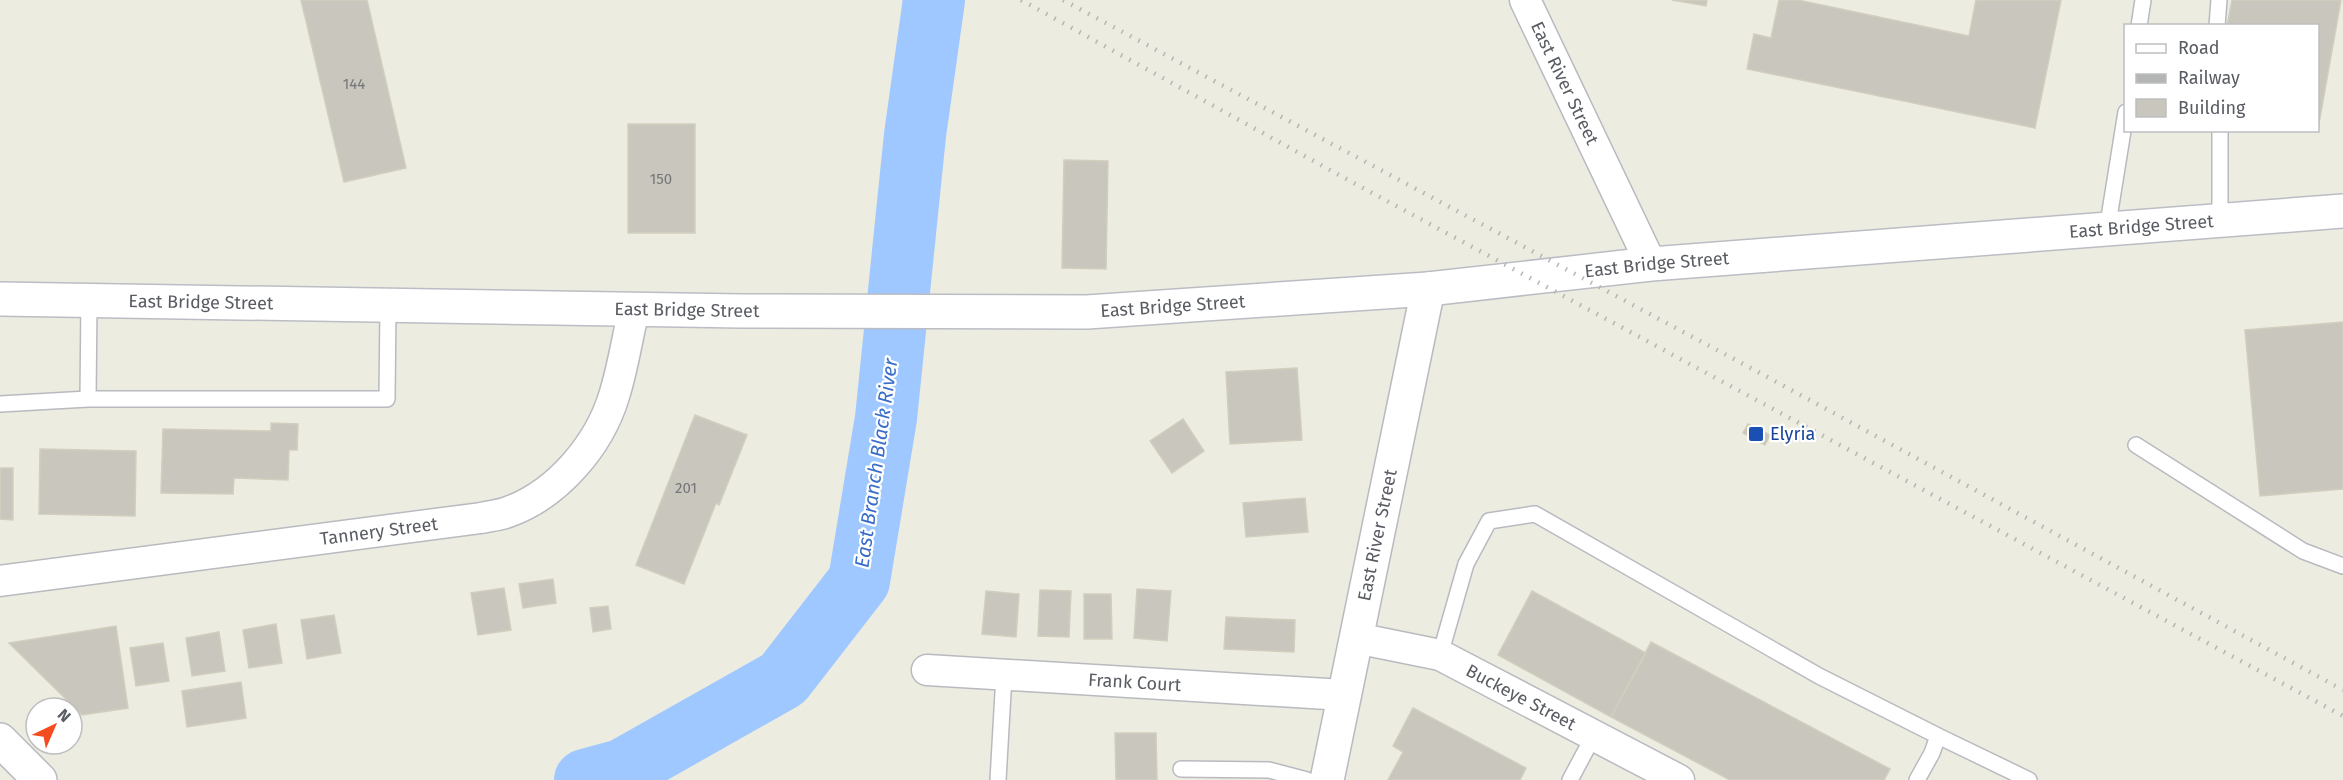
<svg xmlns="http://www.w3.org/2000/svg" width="2343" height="780" viewBox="0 0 2343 780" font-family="'Fira Sans',sans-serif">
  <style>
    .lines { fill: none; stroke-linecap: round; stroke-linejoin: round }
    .river { stroke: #9ec8ff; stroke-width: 62 }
    .building { fill: #c8c6bd; stroke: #d2cebe; stroke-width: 1.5 }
    .service-casing { stroke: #b8bac0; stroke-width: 18 }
    .minor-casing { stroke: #b8bac0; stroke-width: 33 }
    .tertiary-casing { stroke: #b8bac0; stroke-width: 36 }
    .secondary-casing { stroke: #bbbdc5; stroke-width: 36 }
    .service { stroke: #fff; stroke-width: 15 }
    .minor { stroke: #fff; stroke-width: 30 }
    .tertiary { stroke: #fff; stroke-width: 33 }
    .secondary { stroke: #fff; stroke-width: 33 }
    .rail { stroke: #b4b5b5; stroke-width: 4.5; stroke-dasharray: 1.5 8; stroke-linecap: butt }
    .transit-dot { fill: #1a4fb4; stroke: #fff; stroke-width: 2 }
    .labels { text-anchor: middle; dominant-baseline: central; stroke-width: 4.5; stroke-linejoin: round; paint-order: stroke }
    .number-label { font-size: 15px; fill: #757679 }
    .street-label { font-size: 18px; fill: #595c62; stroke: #fff }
    .transit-label { font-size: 18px; fill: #164399; stroke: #fff; text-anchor: start }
    .water-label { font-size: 20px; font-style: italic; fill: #396dca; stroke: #fff }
  </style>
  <rect width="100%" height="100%" fill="#edece0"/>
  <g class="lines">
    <!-- river -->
    <path class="river" d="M585,780L622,770L783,679L859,581L886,418L915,135L934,0"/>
  </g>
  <!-- building -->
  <path class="building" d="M301,0H367L406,168L344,182Z
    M1672,0H1707L1706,6Z
    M1779,0H1798L1969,36L1976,0H2061L2035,128L1747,69L1754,34L1771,38Z
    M2232,0H2341L2318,129V26H2227Z
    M628,124H695V233H628Z
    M1064,160L1108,161L1106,269L1062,268Z
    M2343,322V489L2260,496L2245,330Z
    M1297,368L1302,440L1230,444L1226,372Z
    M695,415L747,435L719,505L716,503L684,584L636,565Z
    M1183,419L1204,451L1172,473L1150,441Z
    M271,423L298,424L297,450H289L288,480L234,478L233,494L161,493L163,429L271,431Z
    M1748,424L1770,435L1765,445L1743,433Z
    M40,449L136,451L135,516L39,514Z
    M0,468H13V520L0,519Z
    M1305,498L1308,532L1246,537L1243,503Z
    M553,579L556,603L523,608L519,584Z
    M504,588L511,630L478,635L471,593Z
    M1137,589L1171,591L1167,641L1134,638Z
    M1040,590L1071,591L1069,637L1038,636Z
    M986,591L1019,594L1016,637L982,634Z
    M1532,591L1646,653L1611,717L1498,655Z
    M1084,594H1111L1112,639H1084Z
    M608,606L611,629L593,632L590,608Z
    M334,615L341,653L307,659L301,620Z
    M1226,617L1295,620L1294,652L1224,649Z
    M276,624L282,663L249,668L243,630Z
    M116,626L128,708L82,715L9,643Z
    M219,632L225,671L192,676L186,638Z
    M1651,642L1890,769L1884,780H1730L1611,717Z
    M163,643L169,681L136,686L130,648Z
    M241,682L246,718L187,727L182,691Z
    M1413,708L1526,768L1520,780H1388L1403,752L1393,746Z
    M1115,733H1156L1157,780H1116Z"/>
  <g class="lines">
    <!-- service casing -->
    <g class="service-casing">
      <path id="service" d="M2139,26L2143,0
        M2217,26L2219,0
        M2220,130V222
        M2107,230L2126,112
        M89,301L88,399H387L388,306
        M0,404L88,399
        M2136,445L2303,551L2343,566
        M1440,655L1466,564L1489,521L1535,514L1819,676L1938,736L1932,753L1917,780
        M1938,736L2029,780
        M1181,769L1269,770L1307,780
        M998,780L1004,675
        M1570,780L1594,735"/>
    </g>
    <!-- minor casing -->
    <g class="minor-casing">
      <g id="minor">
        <path id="s1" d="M1525,0L1651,264"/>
        <path id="s2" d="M0,581L481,518C490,516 500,515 508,512C558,494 599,445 614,396C623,368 627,338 634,310"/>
        <path id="s3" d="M1356,638L1440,655L1679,780"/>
        <path id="s4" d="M927,670L1344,695"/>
      </g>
    </g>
    <!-- tertiary casing -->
    <g class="tertiary-casing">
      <g id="tertiary">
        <path d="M0,740L40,780"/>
        <path id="s5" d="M1327,780L1428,289"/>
      </g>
    </g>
    <!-- secondary casing -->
    <g class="secondary-casing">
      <g id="secondary">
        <path id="s6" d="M0,299L742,311L1087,312L1428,289L1651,264L2343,211"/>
      </g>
    </g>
    <!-- service -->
    <use href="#service" class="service"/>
    <!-- minor -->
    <use href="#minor" class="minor"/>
    <!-- tertiary -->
    <use href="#tertiary" class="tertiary"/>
    <!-- secondary -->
    <use href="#secondary" class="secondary"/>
    <!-- rail -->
    <path class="rail" d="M1021,0L1350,181L2343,716
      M1063,0L1760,373L2343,690"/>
  </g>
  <!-- markers -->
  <rect class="transit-dot" x="1748" y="426" width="16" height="16" rx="3"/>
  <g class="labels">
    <!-- number labels -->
    <g class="number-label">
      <text x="354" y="84">144</text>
      <text x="661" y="179">150</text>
      <text x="686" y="488">201</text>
    </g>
    <!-- street labels -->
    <g class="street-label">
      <text stroke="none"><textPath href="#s1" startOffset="92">East River Street</textPath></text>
      <text stroke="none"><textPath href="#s6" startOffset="2145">East Bridge Street</textPath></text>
      <text stroke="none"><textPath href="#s6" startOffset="1659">East Bridge Street</textPath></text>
      <text stroke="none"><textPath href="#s6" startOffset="201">East Bridge Street</textPath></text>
      <text stroke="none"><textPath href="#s6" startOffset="1173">East Bridge Street</textPath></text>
      <text stroke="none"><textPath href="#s6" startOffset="687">East Bridge Street</textPath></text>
      <text stroke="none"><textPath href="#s2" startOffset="382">Tannery Street</textPath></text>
      <text stroke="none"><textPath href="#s5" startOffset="250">East River Street</textPath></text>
      <text stroke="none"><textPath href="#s4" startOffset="208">Frank Court</textPath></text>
      <text stroke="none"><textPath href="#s3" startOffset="177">Buckeye Street</textPath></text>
    </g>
    <!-- transit labels -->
    <g class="transit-label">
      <text x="1770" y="434">Elyria</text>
    </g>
    <!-- water labels -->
    <g class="water-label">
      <text transform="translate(876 463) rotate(-82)">East Branch Black River</text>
    </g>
  </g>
  <!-- legend -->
  <rect x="2124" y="24" width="195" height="108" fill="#ffffff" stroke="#bdbec0" stroke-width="1.5"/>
  <rect x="2136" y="44" width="30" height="9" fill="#ffffff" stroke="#bdbec0" stroke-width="1.5"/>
  <text x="2178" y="54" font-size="18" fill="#595c62">Road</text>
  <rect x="2136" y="74" width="30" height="9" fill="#b4b5b5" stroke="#bdbec0" stroke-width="1.5"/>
  <text x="2178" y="84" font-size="18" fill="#595c62">Railway</text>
  <rect x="2136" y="99" width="30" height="18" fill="#c8c6bd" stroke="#bdbec0" stroke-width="1.5"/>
  <text x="2178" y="114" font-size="18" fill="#595c62">Building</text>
  <!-- north arrow -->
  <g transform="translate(54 726) rotate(44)"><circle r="28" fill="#ffffff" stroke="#bdbec0" stroke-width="1.5"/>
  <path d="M0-4.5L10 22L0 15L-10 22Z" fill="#f44b1f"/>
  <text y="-9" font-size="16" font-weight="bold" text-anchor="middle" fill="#595c62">N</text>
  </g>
</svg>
